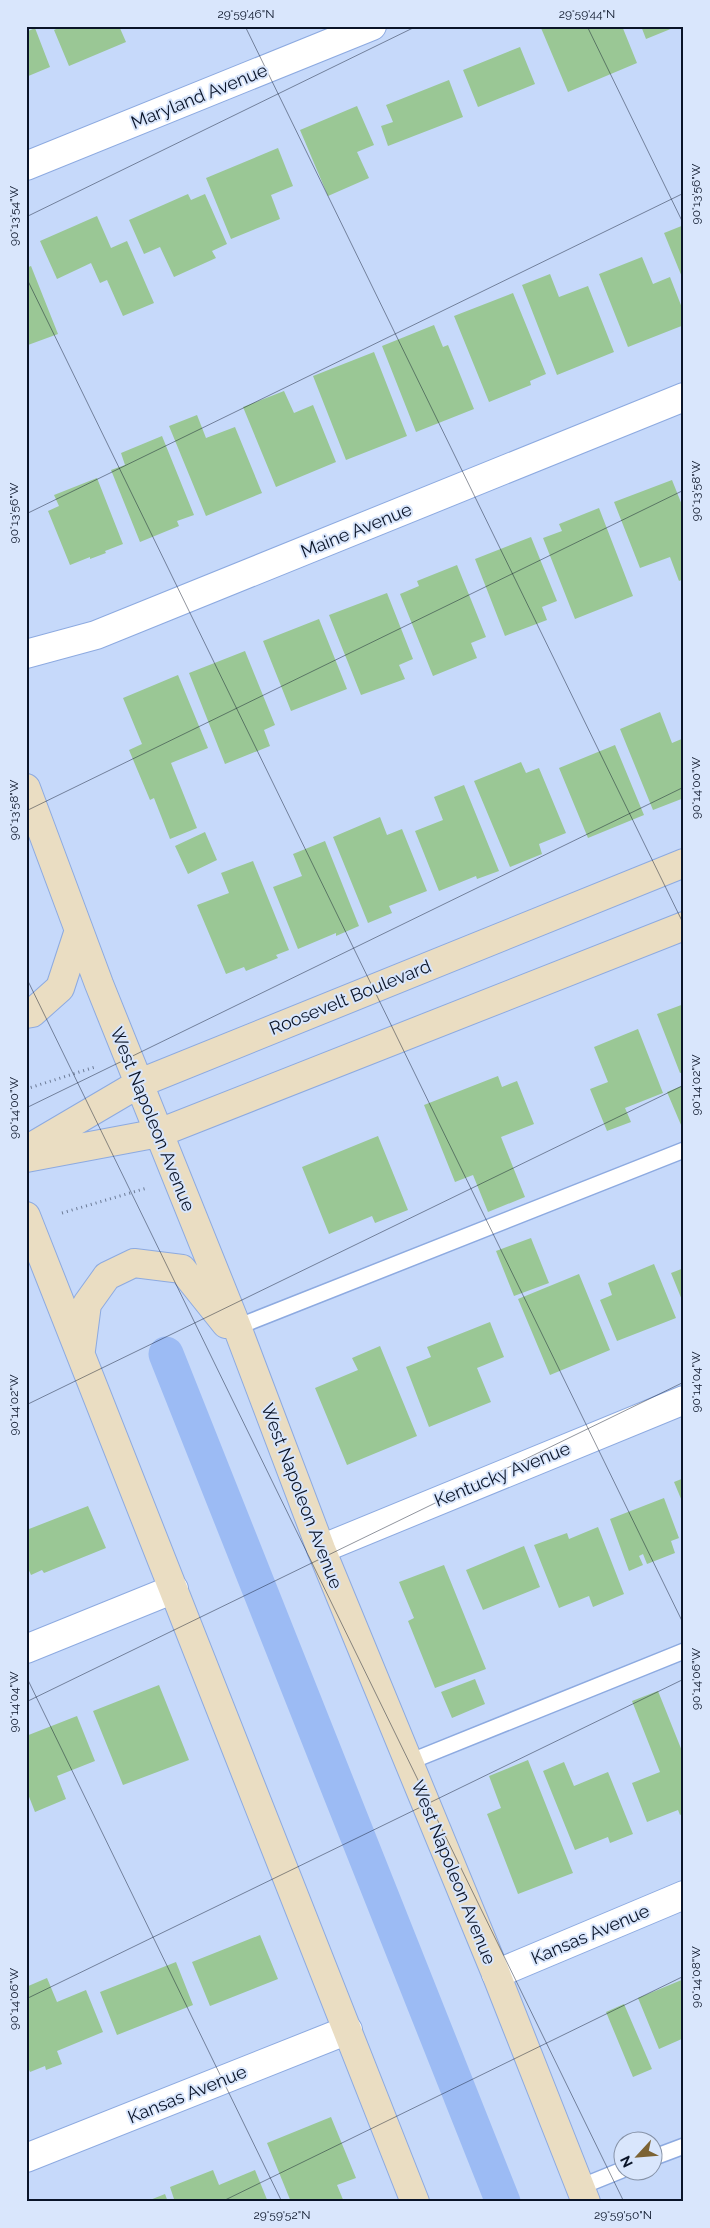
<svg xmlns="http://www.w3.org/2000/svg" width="710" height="2228" viewBox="0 0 710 2228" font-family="Raleway,sans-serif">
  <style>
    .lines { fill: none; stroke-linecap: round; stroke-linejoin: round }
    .canal { stroke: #9cbbf4; stroke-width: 35 }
    .building { fill: #9ac795 }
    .lane-casing { stroke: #8daae0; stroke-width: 18 }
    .street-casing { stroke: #8daae0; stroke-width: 30 }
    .secondary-casing { stroke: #8daae0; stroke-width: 30 }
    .path { stroke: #6d7c97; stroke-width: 3; stroke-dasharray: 1 4; stroke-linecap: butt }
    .lane { stroke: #fff; stroke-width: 15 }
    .street { stroke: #fff; stroke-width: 28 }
    .secondary { stroke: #eaddc2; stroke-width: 28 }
    .ticks { fill: none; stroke: #0a1428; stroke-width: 1; stroke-opacity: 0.45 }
    .labels { text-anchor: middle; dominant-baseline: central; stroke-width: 4; stroke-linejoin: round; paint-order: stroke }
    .street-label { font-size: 18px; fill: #0a1428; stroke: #d9e6fc }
    .neatline { fill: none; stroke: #0a1428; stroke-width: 2 }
    .ticks-label { font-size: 12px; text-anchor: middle; fill: #0a1428 }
  </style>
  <rect width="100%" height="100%" fill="#c6d9fa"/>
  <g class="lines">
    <!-- canal -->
    <path class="canal" d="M166,1354L503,2202"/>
  </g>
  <!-- building -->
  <path class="building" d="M62,26H119L126,42L69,66L54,30Z
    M545,26H622L637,63L568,92L541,28Z
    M641,26H678L646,39Z
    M35,28L50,67L26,77V32Z
    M520,47L535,84L478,107L463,70Z
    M449,80L463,117L388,146L381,126L393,122L386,105Z
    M357,106L374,145L357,152L369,178L328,196L300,130Z
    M278,148L293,186L271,195L280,219L231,239L206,178Z
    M188,194L191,200L205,194L227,244L212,251L216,258L174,277L160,247L144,254L129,220Z
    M97,216L111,248L127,241L154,303L123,316L107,280L100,283L91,263L57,279L40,241Z
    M684,225V282L664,233Z
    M642,257L653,284L670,277L684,313V325L628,347L599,274Z
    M31,266L58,334L28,345L26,343V268Z
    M550,274L559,297L588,286L614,352L557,375L522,285Z
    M513,293L546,374L530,381L531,385L489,402L454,316Z
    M434,325L443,347L448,345L474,409L416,432L382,346Z
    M374,352L407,436L346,460L313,376Z
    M284,391L294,413L313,405L336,462L276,487L243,407Z
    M197,415L206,438L235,427L262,493L206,516L169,426Z
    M162,436L194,515L177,521L179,526L140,542L111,470L125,465L121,453Z
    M97,478L123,544L105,551L106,553L90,559V557L70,565L48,511L59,506L54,495Z
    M672,480L684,510V579L679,581L670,557L640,568L614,502Z
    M599,508L633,596L575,619L543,538L562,531L559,524Z
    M531,537L557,601L542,607L547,620L505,636L475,559Z
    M457,565L486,637L471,643L477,658L433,676L400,594L419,586L417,581Z
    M387,593L413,659L399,665L405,679L361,695L329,615Z
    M319,619L347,689L291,711L263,641Z
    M245,651L275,725L264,730L270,746L225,764L189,673Z
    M178,675L208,748L171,763L197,828L170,839L154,798L150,800L129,750L142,744L123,698Z
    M660,712L672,743L684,738V798L653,810L620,729Z
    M615,745L644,815L588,838L559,768Z
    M521,762L526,773L539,768L566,833L539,844L542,854L510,867L474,781Z
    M464,785L499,871L477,879L476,876L439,891L415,831L443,820L434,797Z
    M380,817L387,835L402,829L427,891L389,906L392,913L368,923L333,837Z
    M205,832L217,860L188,874L175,846Z
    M325,841L359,926L336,936V933L298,949L273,887L302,876L293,854Z
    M253,861L289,950L276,955L278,958L246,971L244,967L226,974L197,905L229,893L221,873Z
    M684,1004V1072L680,1073L657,1014Z
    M638,1029L663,1093L625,1108L631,1122L607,1131L590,1089L608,1082L594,1047Z
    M498,1076L502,1087L517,1081L534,1124L501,1137L525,1197L488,1212L473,1175L455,1182L424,1105Z
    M684,1085V1132L667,1092Z
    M378,1136L408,1210L375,1223L372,1216L329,1234L302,1167Z
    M531,1238L549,1283L514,1296L496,1251Z
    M654,1264L676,1318L617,1341L600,1300L612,1295L608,1283Z
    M684,1268V1305L671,1273Z
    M579,1274L610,1350L550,1375L518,1299Z
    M490,1322L504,1357L477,1368L491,1402L429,1427L406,1367L431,1357L427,1347Z
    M380,1346L417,1436L347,1465L315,1388L358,1370L352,1358Z
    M684,1478V1506L674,1482Z
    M664,1498L679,1538L671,1541L675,1553L647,1564L643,1554L639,1556L643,1565L629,1571L610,1519Z
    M88,1506L106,1548L44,1573L42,1570L31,1575L26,1564V1522L29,1529Z
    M598,1527L624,1594L593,1607L589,1596L559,1608L534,1545L567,1533L569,1539Z
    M524,1546L540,1587L483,1610L466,1570Z
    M444,1565L486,1669L435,1688L408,1621L414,1618L399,1582Z
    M475,1679L485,1704L452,1718L441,1692Z
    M159,1685L189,1760L123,1785L93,1711Z
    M658,1691L684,1756V1813L680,1815L678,1810L647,1822L632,1783L660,1772L632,1701Z
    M77,1716L95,1761L57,1776L66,1799L35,1812L26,1789V1736Z
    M528,1760L573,1873L518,1894L487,1814L501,1808L489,1776Z
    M564,1762L574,1786L608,1772L633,1834L610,1843L608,1837L575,1850L543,1771Z
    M260,1935L278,1979L210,2006L192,1962Z
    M176,1962L193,2005L117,2035L100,1992Z
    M47,1978L57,2002L86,1990L103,2032L57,2051L62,2064L46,2070L45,2066L30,2072L26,2063V1987Z
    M684,1979V2038L659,2049L638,1998Z
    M624,2004L652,2069L633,2077L606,2012Z
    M331,2117L356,2178L337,2185L344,2202H291L267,2143Z
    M213,2170L219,2185L255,2170L268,2202H175L170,2187Z
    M165,2194L168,2202H145Z"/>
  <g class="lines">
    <!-- lane casing -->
    <g class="lane-casing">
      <path id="lane" d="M237,1327L684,1150
        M409,1762L684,1651
        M652,2158L684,2146
        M580,2187L622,2170"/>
    </g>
    <!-- street casing -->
    <g class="street-casing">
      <path id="street" d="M26,166L372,26
        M26,654L96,635L684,397
        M321,1549L684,1400
        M26,1649L174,1589
        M496,1974L684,1895
        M26,2158L348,2030"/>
    </g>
    <!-- secondary casing -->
    <g class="secondary-casing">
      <path id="secondary" d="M26,788L99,984L237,1327L321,1549L496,1974L586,2202
        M26,1014L32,1013L60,988L79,930
        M26,1150L140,1083L684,863
        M26,1158L159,1133L684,926
        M26,1216L415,2202
        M81,1350L87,1304L107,1276L134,1263L182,1269L226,1324"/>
    </g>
    <!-- path -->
    <path class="path" d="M26,1089L95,1067
      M62,1213L147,1188"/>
    <!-- lane -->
    <use href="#lane" class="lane"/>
    <!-- street -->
    <use href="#street" class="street"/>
    <!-- secondary -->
    <use href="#secondary" class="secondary"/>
  </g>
  <!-- ticks -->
  <path class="ticks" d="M245,26L684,925M587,26L684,225M26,217L417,26M26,277L684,1625M26,514L684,193M26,811L684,490M26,977L624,2202M26,1108L684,787M26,1405L684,1085M26,1676L282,2202M26,1702L684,1382M26,1999L684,1679M221,2202L684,1976"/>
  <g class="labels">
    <!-- street labels -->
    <g class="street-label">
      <text transform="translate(199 96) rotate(-22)">Maryland Avenue</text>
      <text transform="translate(356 530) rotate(-22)">Maine Avenue</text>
      <text transform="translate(350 997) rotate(-22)">Roosevelt Boulevard</text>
      <text transform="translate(153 1119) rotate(68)">West Napoleon Avenue</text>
      <text transform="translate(502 1474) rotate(-22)">Kentucky Avenue</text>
      <text transform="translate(302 1496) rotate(69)">West Napoleon Avenue</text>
      <text transform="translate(454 1872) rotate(68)">West Napoleon Avenue</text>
      <text transform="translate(590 1934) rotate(-23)">Kansas Avenue</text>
      <text transform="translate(187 2094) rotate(-22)">Kansas Avenue</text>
    </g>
  </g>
  <!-- border -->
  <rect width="710" height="2228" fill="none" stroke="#d9e6fc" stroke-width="55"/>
  <!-- north arrow -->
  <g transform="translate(638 2156) rotate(244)"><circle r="24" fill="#d9e6fc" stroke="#8692a7"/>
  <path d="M0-4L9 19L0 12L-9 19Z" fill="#7c6334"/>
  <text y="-8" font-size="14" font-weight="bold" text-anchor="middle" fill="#0a1428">N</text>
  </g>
  <rect x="28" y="28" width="654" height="2172" class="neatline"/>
  <g class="ticks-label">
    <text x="246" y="18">29°59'46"N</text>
    <text x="587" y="18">29°59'44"N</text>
    <text transform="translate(696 194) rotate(-90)" y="4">90°13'56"W</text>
    <text transform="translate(14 216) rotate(-90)" y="4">90°13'54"W</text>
    <text transform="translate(696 491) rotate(-90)" y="4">90°13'58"W</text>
    <text transform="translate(14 513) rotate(-90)" y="4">90°13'56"W</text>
    <text transform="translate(696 788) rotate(-90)" y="4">90°14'00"W</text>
    <text transform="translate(14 810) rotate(-90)" y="4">90°13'58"W</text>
    <text transform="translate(696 1085) rotate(-90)" y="4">90°14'02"W</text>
    <text transform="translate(14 1108) rotate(-90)" y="4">90°14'00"W</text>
    <text transform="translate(696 1382) rotate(-90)" y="4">90°14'04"W</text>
    <text transform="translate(14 1405) rotate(-90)" y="4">90°14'02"W</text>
    <text transform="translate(696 1679) rotate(-90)" y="4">90°14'06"W</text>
    <text transform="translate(14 1702) rotate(-90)" y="4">90°14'04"W</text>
    <text transform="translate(696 1977) rotate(-90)" y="4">90°14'08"W</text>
    <text transform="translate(14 1999) rotate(-90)" y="4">90°14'06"W</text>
    <text x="282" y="2219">29°59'52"N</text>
    <text x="623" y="2219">29°59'50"N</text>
  </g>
</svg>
